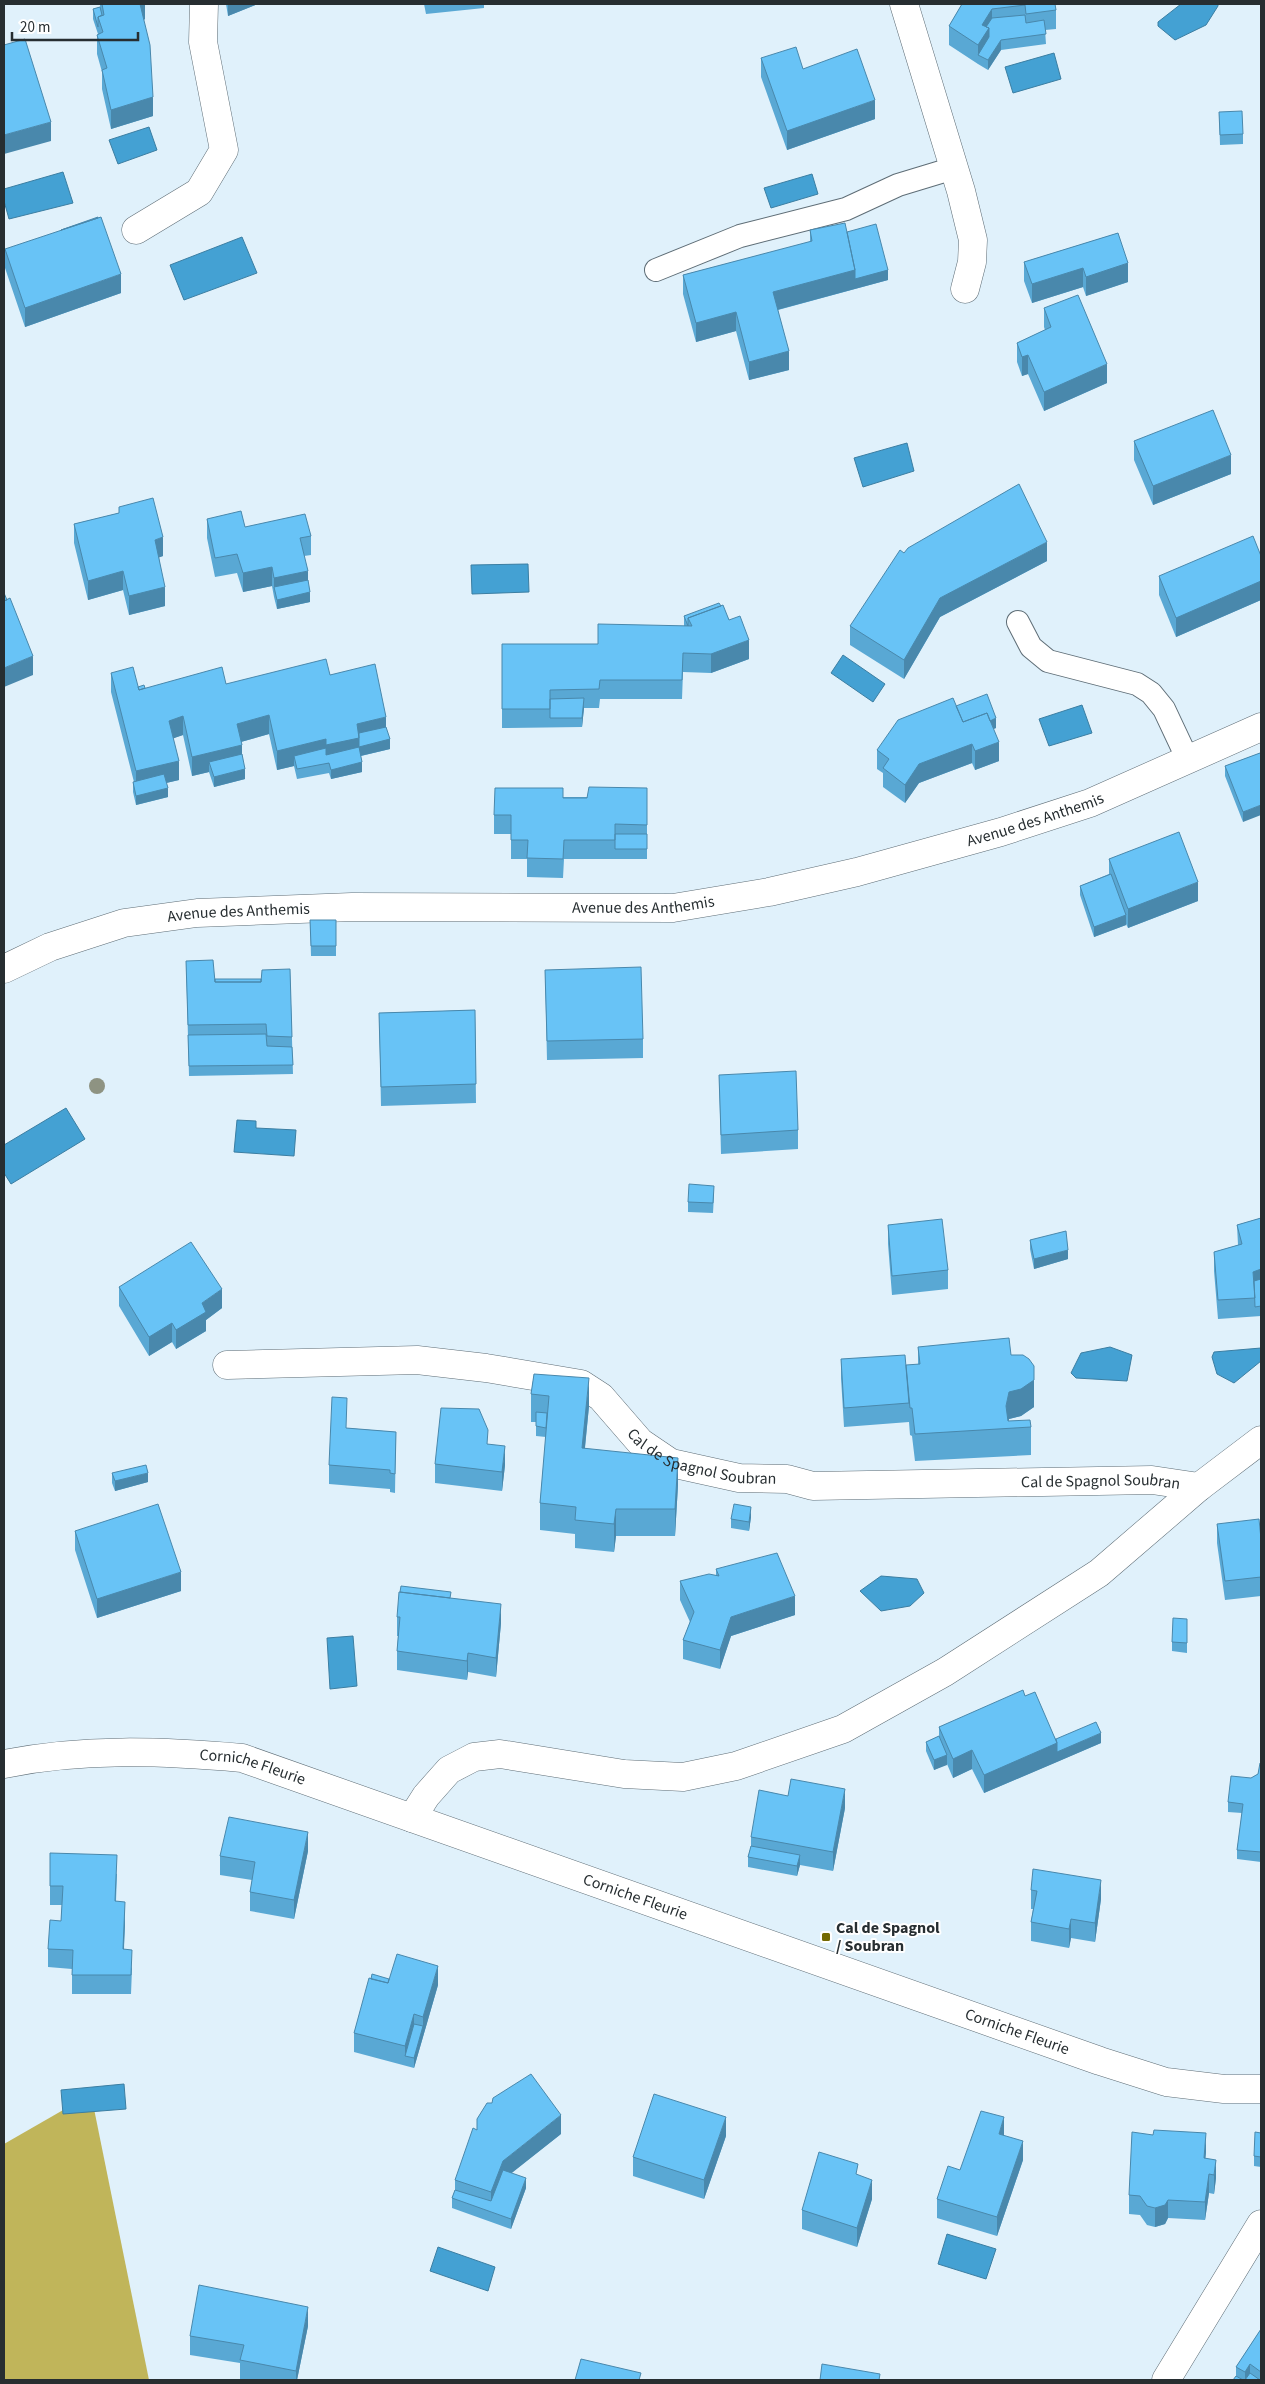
<svg xmlns="http://www.w3.org/2000/svg" width="1265" height="2384" viewBox="0 0 1265 2384" font-family="'Source Sans 3',sans-serif">
  <style>
    .forest { fill: #c0b55a }
    .water { fill: #44a1d3; stroke: #3b7ea2 }
    .lines { fill: none; stroke-linecap: round; stroke-linejoin: round }
    .lane-casing { stroke: #5e6d76; stroke-width: 24 }
    .street-casing { stroke: #5e6d76; stroke-width: 29 }
    .secondary-casing { stroke: #5e6d76; stroke-width: 29 }
    .lane { stroke: #fff; stroke-width: 22 }
    .street { stroke: #fff; stroke-width: 28 }
    .secondary { stroke: #fff; stroke-width: 28 }
    .tree { fill: #8e9382 }
    .wall { fill: #59a8d4 }
    .shaded-wall { fill: #4988ac }
    .building { fill: #68c3f6; stroke: #4988ac }
    .poi-dot { fill: #746a02; stroke: #fff; stroke-width: 2 }
    .labels { text-anchor: middle; dominant-baseline: central; stroke-width: 4; stroke-linejoin: round; paint-order: stroke }
    .street-label { font-size: 16px; fill: #272e31; stroke: #fff }
    .poi-label { font-size: 16px; font-weight: bold; fill: #272e31; stroke: #fff; text-anchor: start }
  </style>
  <rect width="100%" height="100%" fill="#e0f1fb"/>
  <!-- forest -->
  <path class="forest" d="M91,2094L149,2380H4V2144Z"/>
  <!-- water -->
  <path class="water" d="M1181,4H1218V6L1206,25L1175,40L1158,26V22Z
    M1054,53L1061,79L1013,93L1005,67Z
    M149,127L157,150L118,164L109,140Z
    M63,172L73,203L9,219L4,201V189Z
    M812,174L818,194L771,208L764,188Z
    M242,237L257,273L184,300L170,265Z
    M907,443L914,471L863,487L854,458Z
    M528,564L529,592L472,594L471,565Z
    M843,655L885,684L873,702L831,673Z
    M1082,705L1092,733L1049,746L1039,719Z
    M66,1108L85,1139L11,1184L4,1173V1145Z
    M237,1120L256,1121V1128L296,1130L294,1156L234,1152Z
    M1110,1347L1132,1355L1127,1381L1076,1378L1071,1373L1081,1353Z
    M1261,1348V1361L1234,1383L1217,1374L1212,1357L1214,1352Z
    M881,1576L917,1579L924,1593L910,1606L881,1611L860,1591Z
    M353,1636L357,1686L330,1689L327,1638Z
    M124,2084L126,2109L63,2114L61,2090Z
    M947,2234L996,2249L986,2279L938,2264Z
    M438,2247L495,2267L488,2291L430,2271Z"/>
  <g class="lines">
    <!-- lane casing -->
    <g class="lane-casing">
      <path id="lane" d="M656,270L740,236L846,209L898,185L954,168
        M1018,622L1031,647L1048,661L1137,684L1151,693L1164,709L1188,760"/>
    </g>
    <!-- street casing -->
    <g class="street-casing">
      <g id="street">
        <path d="M904,4L961,191L973,240L972,262L965,289"/>
        <path d="M136,230L199,192L224,150L203,42L204,4"/>
        <path id="s1" d="M4,969L50,947L124,923L197,913L352,907L673,908L769,892L857,872L1001,832L1090,803L1261,727"/>
        <path id="s2" d="M227,1365L417,1360L486,1368L581,1384L601,1397L640,1442L671,1463L739,1478L787,1479L813,1486L1152,1480L1199,1487"/>
        <path d="M412,1818L426,1796L449,1770L474,1757L500,1754L624,1774L683,1777L736,1766L843,1729L945,1672L1099,1573L1199,1487L1261,1440"/>
        <path d="M1166,2380L1261,2224"/>
      </g>
    </g>
    <!-- secondary casing -->
    <g class="secondary-casing">
      <g id="secondary">
        <path id="s3" d="M4,1764C83,1748 162,1751 242,1758L1100,2061L1166,2082L1224,2089H1261"/>
      </g>
    </g>
    <!-- lane -->
    <use href="#lane" class="lane"/>
    <!-- street -->
    <use href="#street" class="street"/>
    <!-- secondary -->
    <use href="#secondary" class="secondary"/>
  </g>
  <!-- trees -->
  <circle class="tree" cx="97" cy="1086" r="8"/>
  <!-- wall -->
  <path class="wall" d="M100,4H145V19L143,20L153,116L111,129L102,89V72L97,54V35L98,34L93,19V9L100,7Z
    M226,4H258L228,16Z
    M424,4H484V8L426,14Z
    M962,4H1055L1056,10V29L1045,30L1046,44L1001,50L988,70L978,64L949,45V26Z
    M761,58L875,119L787,150L761,77Z
    M1219,112L1243,134V144L1220,145Z
    M810,230L847,232L888,280L778,310L789,370L749,380L736,331L696,342L683,294V275L810,242Z
    M1118,233L1128,282L1086,296L1083,287L1032,303L1024,281V262Z
    M5,249L121,293L25,327L5,268Z
    M1044,308L1107,383L1044,411L1028,374L1022,376L1017,362V343L1045,330L1044,327Z
    M1134,441L1231,474L1153,505L1134,460Z
    M119,507L163,556L159,557L165,606L129,615L123,590L88,600L74,543V524L119,513Z
    M207,519L245,527L311,536V555L304,556L310,602L277,609L274,597L272,586L243,592L237,573L215,577L207,538Z
    M904,553L1047,561L940,617L904,679L850,645V626Z
    M1261,556V600L1176,637L1159,595V576Z
    M721,606L729,620L749,659L711,673L683,672L682,699H600L599,708H584L582,727L502,728V644H598L684,626V616Z
    M111,673L138,687L145,688L226,684L330,675L386,727L390,749L361,756L362,772L331,779L329,773L297,779L294,766L277,770L269,734L241,742L242,754L245,779L214,787L209,772L192,776L183,735L173,738L179,780L166,783L168,797L136,805L133,792V782H134L111,692Z
    M956,706L996,728L993,729L999,761L975,770L972,763L919,783L905,803L883,787V773L877,769V750Z
    M1260,753L1243,822L1225,776V766Z
    M647,788V859H564L563,878L527,877V859H511V834H494V815L563,797H588Z
    M1109,859L1198,901L1128,928L1126,924V925L1094,937L1080,895V886L1109,874Z
    M310,920H336V956H311Z
    M186,961L215,979H261L290,969L293,1074L189,1076Z
    M545,970L643,1039V1058L547,1060Z
    M475,1010L476,1103L381,1106L379,1013Z
    M719,1075L798,1130V1149L721,1154Z
    M714,1195L713,1213L688,1212V1202Z
    M1261,1218V1316L1218,1319L1214,1271V1252L1238,1245L1237,1225Z
    M888,1225L948,1270V1289L892,1295L888,1244Z
    M1030,1240L1068,1259L1034,1269L1030,1249Z
    M119,1287L222,1308L206,1320V1331L176,1349L172,1342L149,1356L119,1306Z
    M918,1347L1011,1355L1034,1407L1021,1416L1009,1419L1008,1421L1031,1427V1455L915,1461L912,1436L910,1435L909,1422L844,1427L841,1378V1359L906,1375L918,1364Z
    M534,1374L589,1406L585,1448L678,1485L675,1536H616L614,1552L575,1548V1534L540,1530V1503L546,1437L536,1436V1422H531V1394Z
    M346,1428L396,1432L395,1493L390,1492V1489L329,1484V1465Z
    M488,1444L505,1465L502,1491L435,1483V1464Z
    M112,1473L148,1482L115,1491L112,1483Z
    M751,1517L749,1531L731,1528V1519Z
    M1217,1524L1261,1539V1596L1225,1600L1217,1543Z
    M75,1531L181,1591L97,1618L75,1550Z
    M716,1569L795,1615L731,1636L720,1669L683,1659V1640L690,1622L680,1600V1581L716,1575Z
    M451,1598L501,1623L496,1677L468,1672L467,1680L397,1670V1651L398,1636H397V1617Z
    M1187,1619V1653L1172,1651V1642Z
    M1025,1696L1056,1739L1101,1743L984,1793L972,1769L953,1778L947,1764L934,1770L926,1751V1742L939,1736V1727Z
    M1261,1763V1862L1237,1859V1850L1242,1813L1228,1812V1802L1251,1778L1258,1774Z
    M845,1808L833,1871L800,1865L797,1876L748,1867V1857L751,1846V1837Z
    M308,1851L294,1919L250,1911V1892L252,1880L220,1875V1856Z
    M50,1853L117,1874L116,1901L125,1921L124,1949L132,1969L131,1994H72V1969L48,1967V1949L61,1921L62,1905H50Z
    M1031,1890L1101,1899L1095,1942L1071,1938L1069,1948L1031,1941V1922L1033,1909H1031Z
    M371,1979H389L438,1985L414,2068L354,2052V2033Z
    M1261,2133V2167L1254,2166V2156Z
    M561,2134L511,2173L526,2188L511,2229L452,2208V2198L455,2190V2180Z
    M1004,2135L1023,2160L997,2236L937,2218V2199Z
    M726,2136L704,2199L633,2176V2157Z
    M1206,2152L1205,2158L1216,2178L1214,2194L1209,2193L1205,2220L1168,2218L1165,2224L1155,2227L1147,2225L1140,2215L1129,2214V2195Z
    M858,2175L872,2199L857,2247L802,2229V2210Z
    M308,2326L297,2380H246L240,2379V2363L190,2355V2336Z
    M1261,2329V2380H1233L1236,2376V2367Z"/>
  <!-- shaded-wall -->
  <path class="shaded-wall" d="M139,4H145V19L139,23Z
    M228,4H258L228,16Z
    M992,9V28L989,47L978,55V64V45L982,25Z
    M1001,40V50L988,70V60Z
    M153,97V116L111,129V110Z
    M875,100V119L787,150V131Z
    M51,122V141L4,154V135Z
    M1128,263V282L1086,296V277Z
    M1083,268V287L1032,303V284Z
    M855,270H888V280L773,311V292Z
    M121,274V293L25,327V308Z
    M736,312V331L696,342V323Z
    M789,351V370L749,380V362Z
    M1028,355V374L1022,376V357Z
    M1107,364V383L1044,411V392Z
    M1231,455V474L1153,505V486Z
    M163,537V556L155,559V540Z
    M1047,542V561L940,617L904,679V660L940,598Z
    M272,567V586L243,592V573Z
    M123,571V590L88,600V581Z
    M308,571V590L274,587V578Z
    M1261,581V600L1176,637V618Z
    M165,587V606L129,615V596Z
    M310,592V602L277,609V600Z
    M749,640V659L711,673V654Z
    M33,656V675L4,687V668Z
    M584,698V708L582,727V718Z
    M269,715V734L237,743V724Z
    M183,716V735L169,740V721Z
    M386,717V736L390,739V749L326,764V745L357,724Z
    M996,718V728L963,741V731Z
    M326,739V758L294,756V766L277,770V751Z
    M999,742V761L975,770V751Z
    M972,744V763L919,783L905,803V785L919,764Z
    M242,745V764L209,762V772L192,776V757Z
    M179,761V780L136,790V771Z
    M362,762V772L331,779V770Z
    M245,769V779L214,787V777Z
    M168,788V797L136,805V796Z
    M1261,805V815L1243,822V812Z
    M1198,882V901L1128,928V909Z
    M1126,915V925L1094,937V927Z
    M1068,1250V1259L1034,1269V1259Z
    M1261,1269V1288L1254,1290L1253,1272Z
    M222,1289V1308L206,1320V1331L176,1349V1330L202,1303Z
    M172,1323V1342L149,1356V1337Z
    M589,1378V1406L582,1476V1448Z
    M1034,1380V1407L1021,1416L1009,1419L1007,1429L1006,1406L1009,1392Z
    M505,1446V1465L502,1491V1472Z
    M678,1458V1485L675,1536V1509Z
    M148,1473V1482L115,1491V1481Z
    M751,1507V1517L749,1531V1522Z
    M616,1509V1536L614,1552V1524Z
    M181,1572V1591L97,1618V1599Z
    M795,1596V1615L731,1636L720,1669V1650L731,1617Z
    M501,1604V1623L496,1677V1658Z
    M468,1653V1672L467,1680V1661Z
    M1101,1733V1743L1057,1762V1752Z
    M1057,1743V1762L984,1793V1775Z
    M972,1750V1769L953,1778V1759Z
    M947,1755V1765L934,1770V1760Z
    M845,1789V1808L833,1871V1852Z
    M308,1832V1851L294,1919V1900Z
    M800,1855V1865L797,1876V1866Z
    M1101,1880V1899L1095,1942V1923Z
    M125,1902V1921L123,1968V1949Z
    M1071,1919V1938L1069,1948V1929Z
    M438,1966V1985L414,2068V2058L423,2026V2017Z
    M414,2014V2033L405,2056V2046Z
    M561,2115V2134L503,2180L491,2211V2192L503,2161Z
    M726,2117V2136L704,2199V2180Z
    M1004,2117V2136L999,2134Z
    M1206,2133V2152L1204,2177V2158Z
    M1023,2141V2160L997,2236V2217Z
    M1216,2160V2178L1214,2194V2175Z
    M1209,2174V2193L1205,2220V2202Z
    M526,2178V2188L511,2229V2219Z
    M872,2180V2199L857,2247V2228Z
    M1168,2200V2218L1165,2224L1155,2227V2208Z
    M308,2307V2326L297,2380H296V2371Z
    M1250,2364V2380H1245V2372Z"/>
  <!-- building -->
  <path class="building" d="M102,4H140L150,45L153,97L111,110L102,70L107,68L97,35L103,32L98,17L104,15Z
    M962,4H1055L1056,10L1026,14L1025,5L992,9L982,25L989,28L978,45L949,26Z
    M100,7L102,15L98,17V27L93,9Z
    M1025,15L1026,23L1044,20L1046,34L1001,40L988,60L978,55L989,37V28L986,27L992,18Z
    M25,39L51,122L4,135V45Z
    M796,47L803,69L857,49L875,100L787,131L761,58Z
    M1242,111L1243,134L1220,135L1219,112Z
    M98,217V218L61,230Z
    M101,217L121,274L25,308L5,249Z
    M845,223L855,270L773,292L789,351L749,362L736,312L696,323L683,275L812,241L810,230Z
    M876,224L888,270L855,279V270L847,232Z
    M1118,233L1128,263L1086,277L1083,268L1032,284L1024,262Z
    M1078,295L1107,364L1044,392L1028,355L1022,357L1017,343L1051,327L1044,308Z
    M1213,410L1231,455L1153,486L1134,441Z
    M1019,484L1047,542L940,598L904,660L850,626L900,550L904,553L908,548Z
    M153,498L163,537L155,540L165,587L129,596L123,571L88,581L74,524L119,513V507Z
    M241,511L245,527L305,514L311,536L300,538L308,571L274,578L272,567L243,573L237,554L215,558L207,519Z
    M1253,536L1261,556V581L1176,618L1159,576Z
    M308,580L310,592L277,600L274,587Z
    M4,593L7,600L4,601Z
    M10,598L33,656L4,668V601Z
    M719,603L721,606L688,618V626L684,616Z
    M723,605L729,620L740,616L749,640L711,654L683,653L682,680H600L599,689L550,690V709H502V644H598V624L692,626L688,618Z
    M326,659L330,675L375,664L386,717L357,724L359,738L326,745V739L277,751L269,715L237,724L242,745L192,757L183,716L169,721L179,761L136,771L111,673L133,667L139,690L222,667L226,684Z
    M144,685L145,688L139,690L138,687Z
    M987,694L996,718L990,721L987,713L963,722L956,706Z
    M584,698L582,718H550V699Z
    M953,698L963,722L987,713L999,742L975,751L972,744L919,764L905,785L883,768L889,759L877,750L898,720Z
    M386,727L390,739L359,747V733Z
    M359,747L362,762L331,770L329,763L297,769L294,756L326,748V755Z
    M1260,753L1261,755V805L1243,812L1225,766Z
    M242,754L245,769L214,777L209,762Z
    M164,774L168,788L136,796L133,782Z
    M589,787L647,788V825L615,824V840H564L563,859L527,858L528,840H511V815H494L495,788H563V798H587Z
    M1179,832L1198,882L1128,909L1109,859Z
    M615,834H647V849H615Z
    M1111,874L1126,915L1094,927L1080,886Z
    M310,920H336V946H311Z
    M213,960L215,982H261L262,970L290,969L292,1037L267,1036L266,1024L188,1025L186,961Z
    M641,967L643,1039L547,1041L545,970Z
    M215,979H261V982H215Z
    M475,1010L476,1084L381,1087L379,1013Z
    M266,1034L267,1046L292,1047L293,1065L189,1066L188,1035Z
    M796,1071L798,1130L721,1135L719,1075Z
    M689,1184L714,1186L713,1203L688,1202Z
    M1261,1218V1269L1253,1272L1255,1298L1218,1300L1214,1252L1242,1244L1237,1225Z
    M942,1219L948,1270L892,1276L888,1225Z
    M1066,1231L1068,1250L1034,1259L1030,1240Z
    M191,1242L222,1289L202,1303L206,1312L176,1330L172,1323L149,1337L119,1287Z
    M1261,1279V1306L1255,1307L1254,1281Z
    M1009,1338L1011,1355H1023L1029,1359L1034,1366V1380L1021,1389L1009,1392L1006,1406L1008,1421L1030,1420L1031,1427L915,1434L912,1408H910L906,1365L920,1364L918,1347Z
    M905,1355L909,1403L844,1408L841,1359Z
    M534,1374L589,1378L582,1448L678,1458L675,1509H616L614,1524L575,1520L576,1507L540,1503L549,1396L531,1394Z
    M332,1397L347,1398L346,1428L396,1432L395,1474L390,1473V1470L329,1465Z
    M441,1408L479,1409L488,1430L487,1444L505,1446L502,1472L435,1464Z
    M536,1412L547,1413L546,1428L536,1426Z
    M146,1465L148,1473L115,1481L112,1473Z
    M158,1504L181,1572L97,1599L75,1531Z
    M734,1504L751,1507L749,1522L731,1519Z
    M1259,1519L1261,1539V1577L1225,1581L1217,1524Z
    M777,1553L795,1596L731,1617L720,1650L683,1640L694,1612L680,1581L709,1574L719,1576L716,1569Z
    M401,1586L451,1592L450,1598L400,1592Z
    M399,1592L501,1604L496,1658L468,1653L467,1661L397,1651L400,1617H397Z
    M1173,1618L1187,1619V1643L1172,1642Z
    M1023,1690L1025,1696L1035,1692L1057,1743L984,1775L972,1750L953,1759L939,1727Z
    M1096,1722L1101,1733L1057,1752V1743L1056,1739Z
    M939,1736L947,1755L934,1760L926,1742Z
    M1260,1763H1261V1852L1237,1850L1243,1804L1228,1802L1231,1776L1251,1778L1258,1774Z
    M791,1779L845,1789L833,1852L751,1837L759,1790L788,1796Z
    M229,1817L308,1832L294,1900L250,1892L255,1862L220,1856Z
    M751,1846L800,1855L797,1866L748,1857Z
    M50,1853L117,1855L115,1901L125,1902L123,1949L132,1950L131,1975H72L73,1950L48,1949L50,1920L61,1921L63,1886H50Z
    M1033,1869L1101,1880L1095,1923L1071,1919L1069,1929L1031,1922L1037,1891L1031,1890Z
    M397,1954L438,1966L423,2017L414,2014L405,2046L354,2033L369,1978L388,1983Z
    M372,1974L389,1979L388,1983L371,1979Z
    M414,2024L423,2026L414,2058L405,2056Z
    M531,2074L561,2115L503,2161L491,2192L455,2180L473,2128L477,2130V2119L487,2103H492L493,2098Z
    M654,2094L726,2117L704,2180L633,2157Z
    M981,2111L1004,2117L999,2134L1023,2141L997,2217L937,2199L948,2166L960,2170Z
    M1154,2130L1206,2133L1204,2158L1216,2160L1214,2175L1209,2174L1205,2202L1168,2200L1165,2205L1155,2208L1147,2206L1140,2196L1129,2195L1132,2132L1153,2135Z
    M1255,2132L1261,2133V2157L1254,2156Z
    M819,2152L858,2164L856,2174L872,2180L857,2228L802,2210Z
    M503,2170L526,2178L511,2219L452,2198L455,2190L491,2201Z
    M199,2285L308,2307L296,2371L240,2360L244,2345L190,2336Z
    M1261,2329V2372L1250,2364L1245,2372L1236,2367Z
    M581,2359L641,2373L639,2380H575Z
    M822,2364L880,2374L879,2380H820Z
    M1250,2373L1260,2380H1245Z
    M1236,2376L1243,2380H1233Z"/>
  <!-- markers -->
  <rect class="poi-dot" x="821" y="1932" width="10" height="10" rx="2.5"/>
  <g class="labels">
    <!-- street labels -->
    <g class="street-label">
      <text stroke="none"><textPath href="#s1" startOffset="1052">Avenue des Anthemis</textPath></text>
      <text stroke="none"><textPath href="#s1" startOffset="649">Avenue des Anthemis</textPath></text>
      <text stroke="none"><textPath href="#s1" startOffset="244">Avenue des Anthemis</textPath></text>
      <text stroke="none"><textPath href="#s2" startOffset="504">Cal de Spagnol Soubran</textPath></text>
      <text stroke="none"><textPath href="#s2" startOffset="909">Cal de Spagnol Soubran</textPath></text>
      <text stroke="none"><textPath href="#s3" startOffset="251">Corniche Fleurie</textPath></text>
      <text stroke="none"><textPath href="#s3" startOffset="656">Corniche Fleurie</textPath></text>
      <text stroke="none"><textPath href="#s3" startOffset="1061">Corniche Fleurie</textPath></text>
    </g>
    <!-- poi labels -->
    <g class="poi-label">
      <text x="836" y="1928">Cal de Spagnol<tspan x="836" dy="18">/ Soubran</tspan></text>
    </g>
  </g>
  <!-- border -->
  <rect width="1265" height="2384" fill="none" stroke="#272e31" stroke-width="10"/>
  <!-- scale -->
  <path d="M12 32v8h126v-8" fill="none" stroke="#272e31" stroke-width="2.5"/>
  <text x="20" y="32" font-size="15" fill="#272e31" stroke="#ffffff" stroke-width="4" paint-order="stroke">20 m</text>
</svg>
